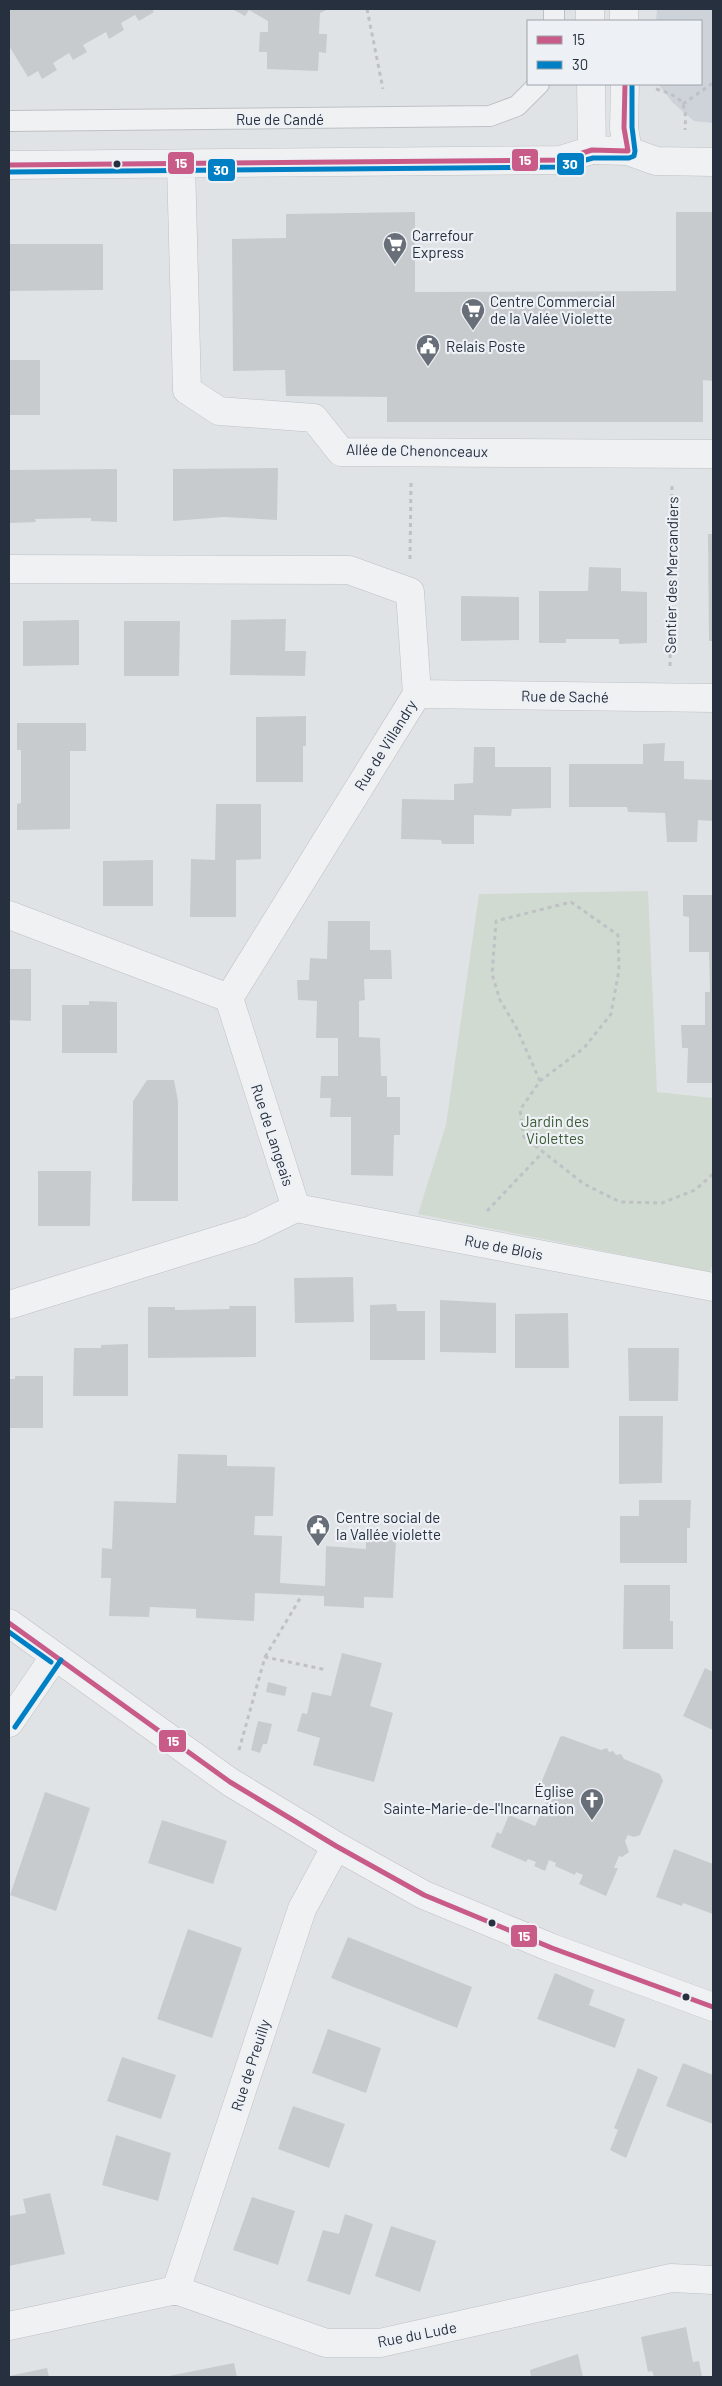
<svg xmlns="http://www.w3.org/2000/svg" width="722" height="2386" viewBox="0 0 722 2386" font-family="Barlow,sans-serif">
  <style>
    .built { fill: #ced2d9 }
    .green { fill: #d1dad1 }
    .building { fill: #c8cbce }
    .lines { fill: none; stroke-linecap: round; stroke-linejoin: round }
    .service-casing { stroke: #bec1c4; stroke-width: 22 }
    .minor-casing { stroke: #bec1c4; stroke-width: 29 }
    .tertiary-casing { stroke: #bec1c4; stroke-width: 29 }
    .path { stroke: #bfc1c5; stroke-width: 3; stroke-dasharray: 4 4; stroke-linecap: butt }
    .service { stroke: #eff1f2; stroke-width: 20 }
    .minor { stroke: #eff1f2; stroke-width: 28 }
    .tertiary { stroke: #eff1f2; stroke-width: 28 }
    .bus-1-casing { stroke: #edf1f5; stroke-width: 9 }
    .bus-2-casing { stroke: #edf1f5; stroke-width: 9 }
    .bus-1 { stroke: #c95b89; stroke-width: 5 }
    .bus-2 { stroke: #0080c4; stroke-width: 5 }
    .bus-dot { fill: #27303f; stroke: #edf1f5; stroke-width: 2 }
    .labels { text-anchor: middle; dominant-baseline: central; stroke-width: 4.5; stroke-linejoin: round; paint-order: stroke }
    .street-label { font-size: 15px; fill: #27303f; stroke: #edf1f5 }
    .poi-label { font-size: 15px; fill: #27303f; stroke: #edf1f5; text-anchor: start }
    .park-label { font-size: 15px; fill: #3c5a34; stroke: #edf1f5 }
    .line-badge { stroke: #edf1f5; stroke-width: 2 }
    .badge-label { font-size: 14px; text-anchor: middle; font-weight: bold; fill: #fff }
  </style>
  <rect width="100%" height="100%" fill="#e0e3e6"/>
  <!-- built -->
  <path class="built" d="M657,9H713V123L694,121L673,103L658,84H701V21H656Z"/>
  <!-- green -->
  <path class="green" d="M648,891L657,1092L713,1098V1263L710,1272L418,1214L446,1125L479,894Z"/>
  <!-- building -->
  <path class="building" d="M12,9H152L154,12L139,21L135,15L121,23L124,30L109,39L106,32L83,45L87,52L73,60L69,53L53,63L57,70L42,79L38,71L28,77L9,46V11Z
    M232,9H328L320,13L319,34H327L326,53L319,52L318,71L267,69V52H259L260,32H268V21L249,10L245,16Z
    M415,212V292L676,291V212H713V381L703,380V422H387V397L286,396L285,370L233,371L232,239L286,238V214Z
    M9,244H103V290L9,291Z
    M9,360H40V415H9Z
    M278,468L277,520L224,517L173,521V469Z
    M117,469V522L91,521V518L35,519L36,522L10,523V470Z
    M708,534H713V641H709Z
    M589,567L621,568V591L647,592V643L619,644V639H566V643H539V591H588Z
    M461,596L519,597V640L461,641Z
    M286,619L285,651H306L305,676L230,675L231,620Z
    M79,620V665L23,666V621Z
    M124,621H180L179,676H124Z
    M306,716V746H303V782H256V717Z
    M17,723H86V751H70V829L17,830V804L21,803V750H17Z
    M665,743L664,761H684V779L713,780V821L698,820L697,842H667L665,813L628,812L627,807H569V764H643V744Z
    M474,747H495V767H551V808L512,809L511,816L474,815V844H442L441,840L401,839L402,799L454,800V784L473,783Z
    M216,804H261V859L236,860V917H190L191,859L215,860Z
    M153,860V906H103V861Z
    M683,895H713V1083H687L688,1048H682L681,1025H705V992H710L709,952H689V917L683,916Z
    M328,921H370V950H391L392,979H364L365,1000L359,1001V1037L380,1038L381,1076H387V1097H400V1135H394L393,1176L351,1175V1117H330L331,1098H320L321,1076H338V1038H316L317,1001L298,1000L297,980H309L310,958L327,959Z
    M9,969H31V1021L9,1020Z
    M89,1001L117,1002V1053H62V1005H89Z
    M147,1080H174L178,1101V1201H132L133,1101Z
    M38,1171H91L90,1226H38Z
    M353,1277L354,1322L295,1323L294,1278Z
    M440,1300L496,1303V1353L440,1352Z
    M396,1304L397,1311H425V1360H370V1305Z
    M229,1306H256V1357L148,1358V1307H175V1310L230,1309Z
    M568,1313L569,1368H515V1314Z
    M128,1344V1396H73L74,1348H101V1345Z
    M628,1348H679L678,1401H629Z
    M15,1376H43V1428H9V1379H15Z
    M619,1416H663L662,1483L619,1484Z
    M178,1454L227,1455V1466L275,1467L273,1516H255L254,1535L282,1536L280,1583L325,1586L326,1546L366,1549V1539L396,1540L393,1598L364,1597V1608L324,1606V1596L255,1593L254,1621L196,1618V1609L150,1607L149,1617L109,1616L111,1578H101L102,1548L112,1549L114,1501L176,1503Z
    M639,1500H691L690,1528H687V1563H620V1516H639Z
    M624,1585H670V1621H673V1649H623Z
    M342,1653L382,1663L370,1706L393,1713L374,1782L313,1765L320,1738L297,1731L302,1713L307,1714L312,1692L331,1696Z
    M705,1668L713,1672V1730L683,1716Z
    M268,1682L287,1687L285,1696L266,1692Z
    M258,1721L272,1724L267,1744H263L260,1753L251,1750Z
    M563,1736L601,1750L607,1748L609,1752L613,1751L616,1755L621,1754L624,1759L660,1774L663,1781L640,1835L634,1837L628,1835L625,1841L629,1852L622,1857L619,1856L614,1868H618L606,1896L579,1884L583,1875L576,1872L575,1875L555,1866L556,1863L549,1860L545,1871L534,1866L536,1862L528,1859L526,1862L491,1847L497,1832L501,1834L509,1815L535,1826L547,1801L539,1797L537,1793L560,1737Z
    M45,1792L90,1808L56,1911L10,1895Z
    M162,1820L227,1841L213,1884L148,1863Z
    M674,1849L713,1864V1914L683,1903L682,1906L656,1897Z
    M188,1929L242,1948L212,2038L157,2019Z
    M348,1937L472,1987L457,2028L331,1978Z
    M555,1973L594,1990L589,2005L625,2019L615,2048L537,2019Z
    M328,2029L381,2048L366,2093L312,2073Z
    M122,2057L176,2075L161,2119L107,2101Z
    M683,2063L713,2075V2124L666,2106Z
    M638,2068L658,2077L626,2158L610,2150L618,2130L614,2128Z
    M293,2106L345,2124L329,2168L278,2149Z
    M116,2135L171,2153L158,2201L102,2185Z
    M50,2193L65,2254L9,2266V2216L26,2213L23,2199Z
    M252,2197L295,2211L278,2265L233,2250Z
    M345,2214L373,2224L350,2295L307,2281L323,2230L339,2234Z
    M391,2226L436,2241L420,2292L375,2276Z
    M686,2327L693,2362L699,2361L702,2376L654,2377L652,2371L648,2372L641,2337Z
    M578,2354L583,2377H531L530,2370Z
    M234,2363L237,2377H169V2376Z
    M47,2368L49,2377H9V2376Z"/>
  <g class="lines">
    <!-- service casing -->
    <g class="service-casing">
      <path id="service" d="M554,9V21
        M9,121L490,116L517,106L539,84"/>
    </g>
    <!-- minor casing -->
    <g class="minor-casing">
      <path id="minor" d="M181,164L187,390L219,411L314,418L341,452L713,454
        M9,165L560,160L592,150
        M9,569L349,570L410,592L417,694L229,998
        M417,694L713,698
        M9,915L229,998L296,1208L251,1230L9,1305
        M296,1208L713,1287
        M9,1623L230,1782L336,1846L424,1895L552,1948L713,2007
        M9,1723L55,1656
        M176,2290L302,1909L336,1846
        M9,2326L176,2290L326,2343H380L671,2278L713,2280"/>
    </g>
    <!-- tertiary casing -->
    <g class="tertiary-casing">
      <path id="tertiary" d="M590,9V21
        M624,9V21
        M591,84L592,150L628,151L656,161L713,162
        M625,84L624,128L628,151"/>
    </g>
    <!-- path -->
    <path class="path" d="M367,9L383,89
      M656,89C683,97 687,102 685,130
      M683,104L713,83
      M410,559L411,483
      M670,666L672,485
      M540,1081L516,1027L500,1000L492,974L496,921L571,902L618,935L619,970L611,1014L584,1048L540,1081L520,1110L524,1137L584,1184L620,1202L662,1203L695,1190L713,1174
      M487,1211L543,1152
      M265,1657L302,1595
      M239,1750L265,1657L327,1670"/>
    <!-- service -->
    <use href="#service" class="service"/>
    <!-- minor -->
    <use href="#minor" class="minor"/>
    <!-- tertiary -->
    <use href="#tertiary" class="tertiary"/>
    <!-- bus-1 casing -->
    <g class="bus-1-casing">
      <path id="bus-1" d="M9,165L560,160L592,150L628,151L624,128L625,84
        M9,1623L230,1782L336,1846L424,1895L552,1948L713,2007"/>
    </g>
    <!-- bus-2 casing -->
    <g class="bus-2-casing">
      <path id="bus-2" d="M9,172L560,167L593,158H629L634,156L635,151L632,127V84
        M9,1632L51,1662
        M15,1727L61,1660"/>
    </g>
    <!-- bus-1 -->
    <use href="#bus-1" class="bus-1"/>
    <!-- bus-2 -->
    <use href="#bus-2" class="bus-2"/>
  </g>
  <!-- icons -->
  <defs>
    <g id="supermarket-pin" transform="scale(1.25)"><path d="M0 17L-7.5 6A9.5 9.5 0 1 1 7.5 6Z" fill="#686f79" stroke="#edf1f5"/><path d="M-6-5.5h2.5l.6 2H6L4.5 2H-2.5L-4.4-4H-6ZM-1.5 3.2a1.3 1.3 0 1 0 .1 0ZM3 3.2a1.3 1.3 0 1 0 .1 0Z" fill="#fff"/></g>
    <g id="civic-pin" transform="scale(1.25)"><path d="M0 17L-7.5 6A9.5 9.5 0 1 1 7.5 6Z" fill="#686f79" stroke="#edf1f5"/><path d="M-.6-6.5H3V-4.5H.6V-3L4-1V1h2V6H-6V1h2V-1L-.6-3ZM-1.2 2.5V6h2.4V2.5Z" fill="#fff"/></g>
    <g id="church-pin" transform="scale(1.25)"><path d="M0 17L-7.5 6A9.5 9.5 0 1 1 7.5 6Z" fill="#686f79" stroke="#edf1f5"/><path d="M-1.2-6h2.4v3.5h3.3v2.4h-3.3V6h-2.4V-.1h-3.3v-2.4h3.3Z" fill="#fff"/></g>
  </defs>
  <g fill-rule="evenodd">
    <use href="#supermarket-pin" x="395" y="244"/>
    <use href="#supermarket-pin" x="473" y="310"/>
    <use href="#civic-pin" x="428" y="346"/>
    <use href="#civic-pin" x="318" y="1526"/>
    <use href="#church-pin" x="592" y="1800"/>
  </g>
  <!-- markers -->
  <g class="bus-dot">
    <circle cx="117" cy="164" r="4.5"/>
    <circle cx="492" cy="1923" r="4.5"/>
    <circle cx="686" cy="1997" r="4.5"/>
  </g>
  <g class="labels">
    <!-- street labels -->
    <g class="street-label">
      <text x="280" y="119">Rue de Candé</text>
      <text transform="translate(417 450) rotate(1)">Allée de Chenonceaux</text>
      <text transform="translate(671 575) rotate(-89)">Sentier des Mercandiers</text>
      <text transform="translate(565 696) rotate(1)">Rue de Saché</text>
      <text transform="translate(385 745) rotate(-58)">Rue de Villandry</text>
      <text transform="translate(273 1135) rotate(72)">Rue de Langeais</text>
      <text transform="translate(504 1247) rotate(11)">Rue de Blois</text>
      <text transform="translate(250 2065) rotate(-72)">Rue de Preuilly</text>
      <text transform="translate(417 2334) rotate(-11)">Rue du Lude</text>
    </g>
    <!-- poi labels -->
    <g class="poi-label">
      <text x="412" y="235">Carrefour<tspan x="412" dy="17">Express</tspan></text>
      <text x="490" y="301">Centre Commercial<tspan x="490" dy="17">de la Valée Violette</tspan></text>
      <text x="446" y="346">Relais Poste</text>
      <text x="336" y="1517">Centre social de<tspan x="336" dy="17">la Vallée violette</tspan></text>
      <text x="574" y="1791" text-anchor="end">Église<tspan x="574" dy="17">Sainte-Marie-de-l'Incarnation</tspan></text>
    </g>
    <!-- park labels -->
    <g class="park-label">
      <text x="555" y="1121">Jardin des<tspan x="555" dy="17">Violettes</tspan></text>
    </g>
  </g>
  <g class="line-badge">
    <rect x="511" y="148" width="28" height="24" rx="5" fill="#c95b89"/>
    <rect x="167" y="151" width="28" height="24" rx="5" fill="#c95b89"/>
    <rect x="556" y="152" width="29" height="24" rx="5" fill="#0080c4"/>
    <rect x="207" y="158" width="29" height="24" rx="5" fill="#0080c4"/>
    <rect x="158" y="1729" width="29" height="24" rx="5" fill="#c95b89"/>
    <rect x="510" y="1924" width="28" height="24" rx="5" fill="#c95b89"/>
  </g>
  <g class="badge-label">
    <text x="525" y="165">15</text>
    <text x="181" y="168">15</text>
    <text x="570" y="169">30</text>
    <text x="221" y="175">30</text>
    <text x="173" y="1746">15</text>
    <text x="524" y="1941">15</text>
  </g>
  <!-- border -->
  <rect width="722" height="2386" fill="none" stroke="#27303f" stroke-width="20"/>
  <!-- legend -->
  <rect x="527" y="20" width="175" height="65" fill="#edf1f5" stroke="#9ea4ac"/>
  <rect x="537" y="36" width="25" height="8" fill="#c95b89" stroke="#9ea4ac"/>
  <text x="572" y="45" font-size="15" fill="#27303f">15</text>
  <rect x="537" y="61" width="25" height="8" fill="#0080c4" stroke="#9ea4ac"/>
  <text x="572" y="70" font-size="15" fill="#27303f">30</text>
</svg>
